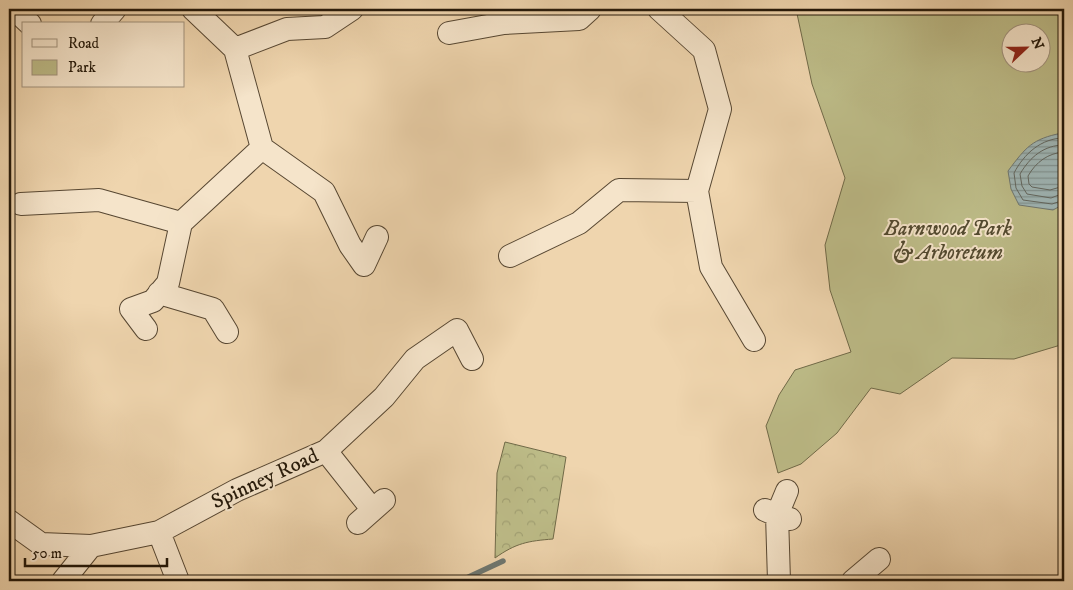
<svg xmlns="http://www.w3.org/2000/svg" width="1073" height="590" viewBox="0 0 1073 590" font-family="'IM FELL DW Pica',serif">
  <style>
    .forest { fill: url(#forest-crowns); stroke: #706a48 }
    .park { fill: #bdbc88; stroke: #706a48; fill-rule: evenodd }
    .water { fill: url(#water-rules); stroke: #6e7771 }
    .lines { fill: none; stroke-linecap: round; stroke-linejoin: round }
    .shore { stroke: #626760; stroke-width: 1 }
    .stream { stroke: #6e7771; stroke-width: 5.5 }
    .minor-casing { stroke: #574732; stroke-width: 24 }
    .minor { stroke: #f5e4ca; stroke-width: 22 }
    .labels { text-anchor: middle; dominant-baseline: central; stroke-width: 4; stroke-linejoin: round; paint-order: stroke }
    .park-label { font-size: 21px; font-style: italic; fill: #52492f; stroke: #f5e4ca }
    .street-label { font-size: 21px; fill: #241809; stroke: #f5e4ca }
  </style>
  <defs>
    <pattern id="forest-crowns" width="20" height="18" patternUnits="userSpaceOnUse" patternTransform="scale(1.25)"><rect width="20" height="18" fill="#bdbc88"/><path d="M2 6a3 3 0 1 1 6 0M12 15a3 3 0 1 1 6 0" fill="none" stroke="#a2a174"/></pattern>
    <pattern id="water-rules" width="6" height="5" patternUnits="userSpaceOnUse" patternTransform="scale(1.25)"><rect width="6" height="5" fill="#9fb6b6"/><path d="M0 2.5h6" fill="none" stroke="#819392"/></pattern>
  </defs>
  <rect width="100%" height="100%" fill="#efd5ae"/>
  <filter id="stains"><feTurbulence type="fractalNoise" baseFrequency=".004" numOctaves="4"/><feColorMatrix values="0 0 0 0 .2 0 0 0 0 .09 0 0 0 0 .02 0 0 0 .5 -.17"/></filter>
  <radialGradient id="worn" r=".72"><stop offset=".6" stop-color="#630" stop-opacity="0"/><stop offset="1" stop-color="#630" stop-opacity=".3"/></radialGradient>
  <!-- forest -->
  <path class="forest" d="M505,442L566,457L553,539C528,541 516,543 495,558L497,473Z"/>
  <!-- park -->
  <path class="park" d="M796,9H1064V344L1014,359L952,358L900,394L871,388L837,433L801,464L778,473L766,426L779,395L795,370L851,352L830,290L825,245L845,178L812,84ZM1010,32H1040V62H1010Z"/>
  <!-- water -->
  <path class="water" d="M1062,133L1064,135V204L1053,210L1019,205L1011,189L1008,171C1026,147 1032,139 1062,133Z"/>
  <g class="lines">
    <!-- shore -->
    <path class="shore" d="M1064,138C1041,138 1024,154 1014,173L1016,188L1023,200L1052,204L1064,200
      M1064,145C1044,145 1030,157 1020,174L1022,186L1027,194L1051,198L1064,193
      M1064,152C1048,153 1036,162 1028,176L1029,184L1032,187L1050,190L1064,186"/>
    <!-- stream -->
    <path class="stream" d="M460,581L503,561"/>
    <!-- minor casing -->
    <g class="minor-casing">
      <path id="minor" d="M14,9L30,24
        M193,9L235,49L262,148L324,192L350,245L364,265L377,237
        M659,9L704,50L720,109L697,191L711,267L754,340
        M102,24L115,9
        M449,33L504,23L579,19L590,9
        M235,49L287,29L325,27L352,9
        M21,204L99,200L181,223
        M510,256L579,223L619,190L697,191
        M159,293L213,309L227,332
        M146,329L131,309L153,301L168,283L181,223L262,148
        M326,451L372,509
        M765,510L777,515L787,491
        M9,521L41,544L91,546L159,532L237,490L326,451L384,397L415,359L457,330L472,359
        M358,523L384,500
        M159,532L178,581
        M63,581L91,546
        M779,581L777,515L790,519
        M853,581L879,559"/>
    </g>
    <!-- minor -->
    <use href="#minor" class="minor"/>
  </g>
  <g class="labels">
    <!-- park labels -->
    <g class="park-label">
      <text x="948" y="229">Barnwood Park<tspan x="948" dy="24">&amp; Arboretum</tspan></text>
    </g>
    <!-- street labels -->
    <g class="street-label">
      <text transform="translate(265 479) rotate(-25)">Spinney Road</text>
    </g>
  </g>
  <!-- margin -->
  <rect width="1073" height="590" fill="none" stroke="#efd5ae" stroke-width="30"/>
  <rect x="10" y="10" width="1053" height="570" fill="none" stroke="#241809" stroke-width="2.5"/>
  <rect x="15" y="15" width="1043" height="560" fill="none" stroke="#241809"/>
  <!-- legend -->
  <rect x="22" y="22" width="162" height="65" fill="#f5e4ca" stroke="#a1927d"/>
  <rect x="32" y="39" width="25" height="8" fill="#f5e4ca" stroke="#a1927d"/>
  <text x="68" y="48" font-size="15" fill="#241809">Road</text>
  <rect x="32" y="60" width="25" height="15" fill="#bdbc88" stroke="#a1927d"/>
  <text x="68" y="72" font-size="15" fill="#241809">Park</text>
  <!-- north arrow -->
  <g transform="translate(1026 48) rotate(68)"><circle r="24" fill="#f5e4ca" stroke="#a1927d"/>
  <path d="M0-4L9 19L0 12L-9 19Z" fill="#8f2418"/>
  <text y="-8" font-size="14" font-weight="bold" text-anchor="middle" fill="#241809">N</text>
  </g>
  <!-- scale -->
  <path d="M25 558v8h142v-8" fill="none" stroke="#241809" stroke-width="2.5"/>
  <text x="32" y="558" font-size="15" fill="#241809" stroke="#f5e4ca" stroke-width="4" paint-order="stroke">50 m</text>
  <rect width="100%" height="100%" filter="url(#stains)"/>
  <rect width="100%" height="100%" fill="url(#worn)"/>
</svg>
